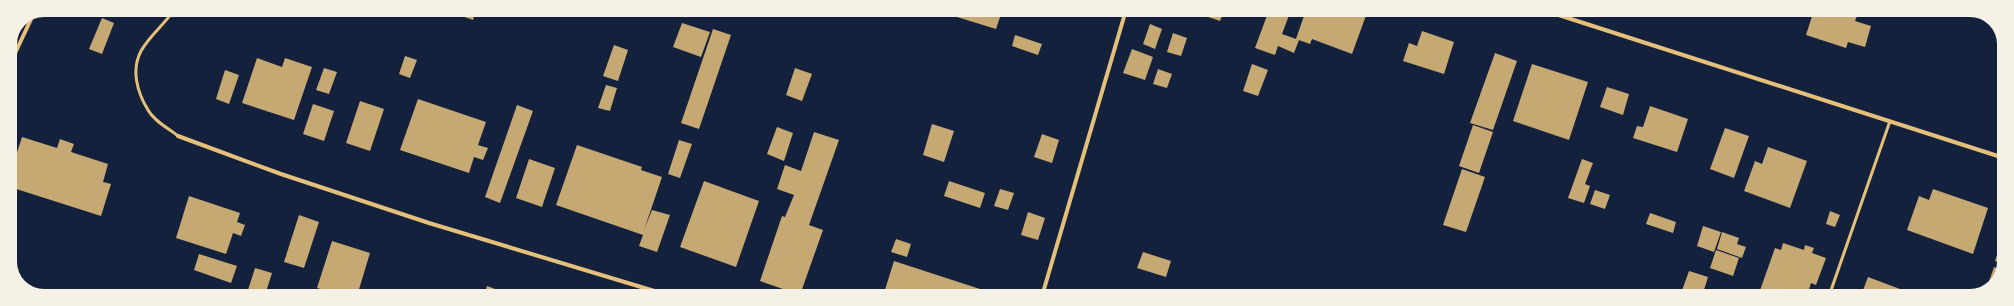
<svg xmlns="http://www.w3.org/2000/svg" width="2014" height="306" viewBox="0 0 2014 306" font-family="Rubik,sans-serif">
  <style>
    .building { fill: #c6a872 }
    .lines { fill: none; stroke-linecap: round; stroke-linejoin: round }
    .service { stroke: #e5c07b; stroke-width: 3 }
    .minor { stroke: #e5c07b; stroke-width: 4 }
  </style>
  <rect width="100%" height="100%" fill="#14213d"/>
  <!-- building -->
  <path class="building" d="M461,10H476L473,20L459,15Z
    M959,10H987L1001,14L996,29L957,17Z
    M1188,10H1224L1220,21Z
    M1269,10H1291L1282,34L1299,40L1294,53L1278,46L1275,55L1255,48Z
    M1306,10H1368L1352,54L1312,39L1310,44L1296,39Z
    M1814,10H1838L1857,16L1855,21L1871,26L1865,47L1848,42L1846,48L1806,35Z
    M102,18L114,23L102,54L89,49Z
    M682,23L710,32L701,57L673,47Z
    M1150,24L1162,29L1155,49L1143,44Z
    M713,29L731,35L699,129L681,123Z
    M1422,31L1454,42L1444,74L1403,61L1409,43L1417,46Z
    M1173,33L1187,38L1181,56L1167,52Z
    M1015,35L1042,44L1038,55L1012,46Z
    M614,45L628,50L618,81L603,76Z
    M1132,49L1153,57L1145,80L1123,73Z
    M1495,53L1517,61L1493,130L1470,123Z
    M405,56L417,60L410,78L399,74Z
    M257,58L282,67L285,58L312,67L294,120L242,103Z
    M1252,64L1268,70L1258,96L1243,91Z
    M1532,64L1588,82L1569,140L1513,121Z
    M324,68L337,72L329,94L316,90Z
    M795,68L812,74L802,101L786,95Z
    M1158,69L1172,74L1167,88L1153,84Z
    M225,70L239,75L229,104L216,99Z
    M606,85L617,88L610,111L598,108Z
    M1607,87L1629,94L1623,115L1600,107Z
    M418,99L486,122L478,145L488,148L483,160L474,157L469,173L400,150Z
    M360,101L384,109L370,151L346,143Z
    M313,104L334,111L324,141L303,134Z
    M517,105L533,111L500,203L485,197Z
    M1650,106L1688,119L1677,152L1633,138L1637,126L1643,127Z
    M932,124L954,131L944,162L923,155Z
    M1473,125L1493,132L1479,173L1459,166Z
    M777,127L793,133L784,161L767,154Z
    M1725,128L1749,136L1734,178L1710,169Z
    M814,132L839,140L809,225L823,230L800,295L760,281L782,216L785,217L794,195L777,189L785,165L801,171Z
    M1042,134L1059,140L1052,163L1034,157Z
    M22,137L57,148L60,139L74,144L71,152L108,164L103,182L111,184L101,216L10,187V174Z
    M679,140L692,144L680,178L668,174Z
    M577,145L642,167L641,170L662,177L644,230L652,210L670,215L657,252L639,246L643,235L556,205Z
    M1768,147L1807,161L1790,208L1744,191L1755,161L1762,164Z
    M529,159L555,168L542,207L516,198Z
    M1582,159L1593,163L1585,184L1590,186L1584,203L1568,198Z
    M1462,169L1485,177L1466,232L1443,225Z
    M704,181L759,201L736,267L680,247Z
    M949,181L985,193L980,208L944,196Z
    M1000,189L1014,193L1008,210L994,206Z
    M1933,189L1988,208L1973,254L1907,230L1919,196L1929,200Z
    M1595,190L1610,195L1605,209L1590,204Z
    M189,196L240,213L237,222L245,225L241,236L233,233L226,254L176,238Z
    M1830,211L1840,215L1835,227L1826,224Z
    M1028,212L1045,218L1038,240L1021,235Z
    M1650,213L1676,222L1673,233L1646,224Z
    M299,215L319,222L304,268L284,262Z
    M1703,226L1721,232L1714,252L1697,246Z
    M1722,232L1739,238L1737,244L1746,247L1742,258L1717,249Z
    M896,239L911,244L907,257L891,252Z
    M332,241L370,253L357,296H343L317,288Z
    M1783,243L1804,250L1805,245L1814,248L1812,253L1826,258L1816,285L1811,283L1807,296H1758L1775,248L1781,250Z
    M1999,249L2004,251V264L1995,261Z
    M1716,250L1739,258L1733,276L1710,268Z
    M1143,252L1171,261L1166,277L1137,268Z
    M199,254L237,266L231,283L194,270Z
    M894,261L980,289L978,296H883Z
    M1994,267L2002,270L1993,287L1986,290Z
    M255,268L272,273L265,295L248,290Z
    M1689,271L1708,277L1704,290L1721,296H1680Z
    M1868,277L1900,289L1897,296H1869L1862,293Z
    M487,286L515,296H484Z
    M1212,289L1231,296H1210Z"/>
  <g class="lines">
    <!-- service -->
    <path class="service" d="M174,10C164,25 150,35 141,51C131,70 137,92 148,110C154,121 168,128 178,136
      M1829,296L1890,121"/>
    <!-- minor -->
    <path class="minor" d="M1543,10L2004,158
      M10,64L33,15
      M178,136L281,174L429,223L671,296
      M1042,296L1126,10"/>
  </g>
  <!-- crop -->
  <path d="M0 0H2014V306H0ZM44 17H1970A27 27 0 0 1 1997 44V262A27 27 0 0 1 1970 289H44A27 27 0 0 1 17 262V44A27 27 0 0 1 44 17Z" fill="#f6f1e7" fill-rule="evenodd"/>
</svg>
